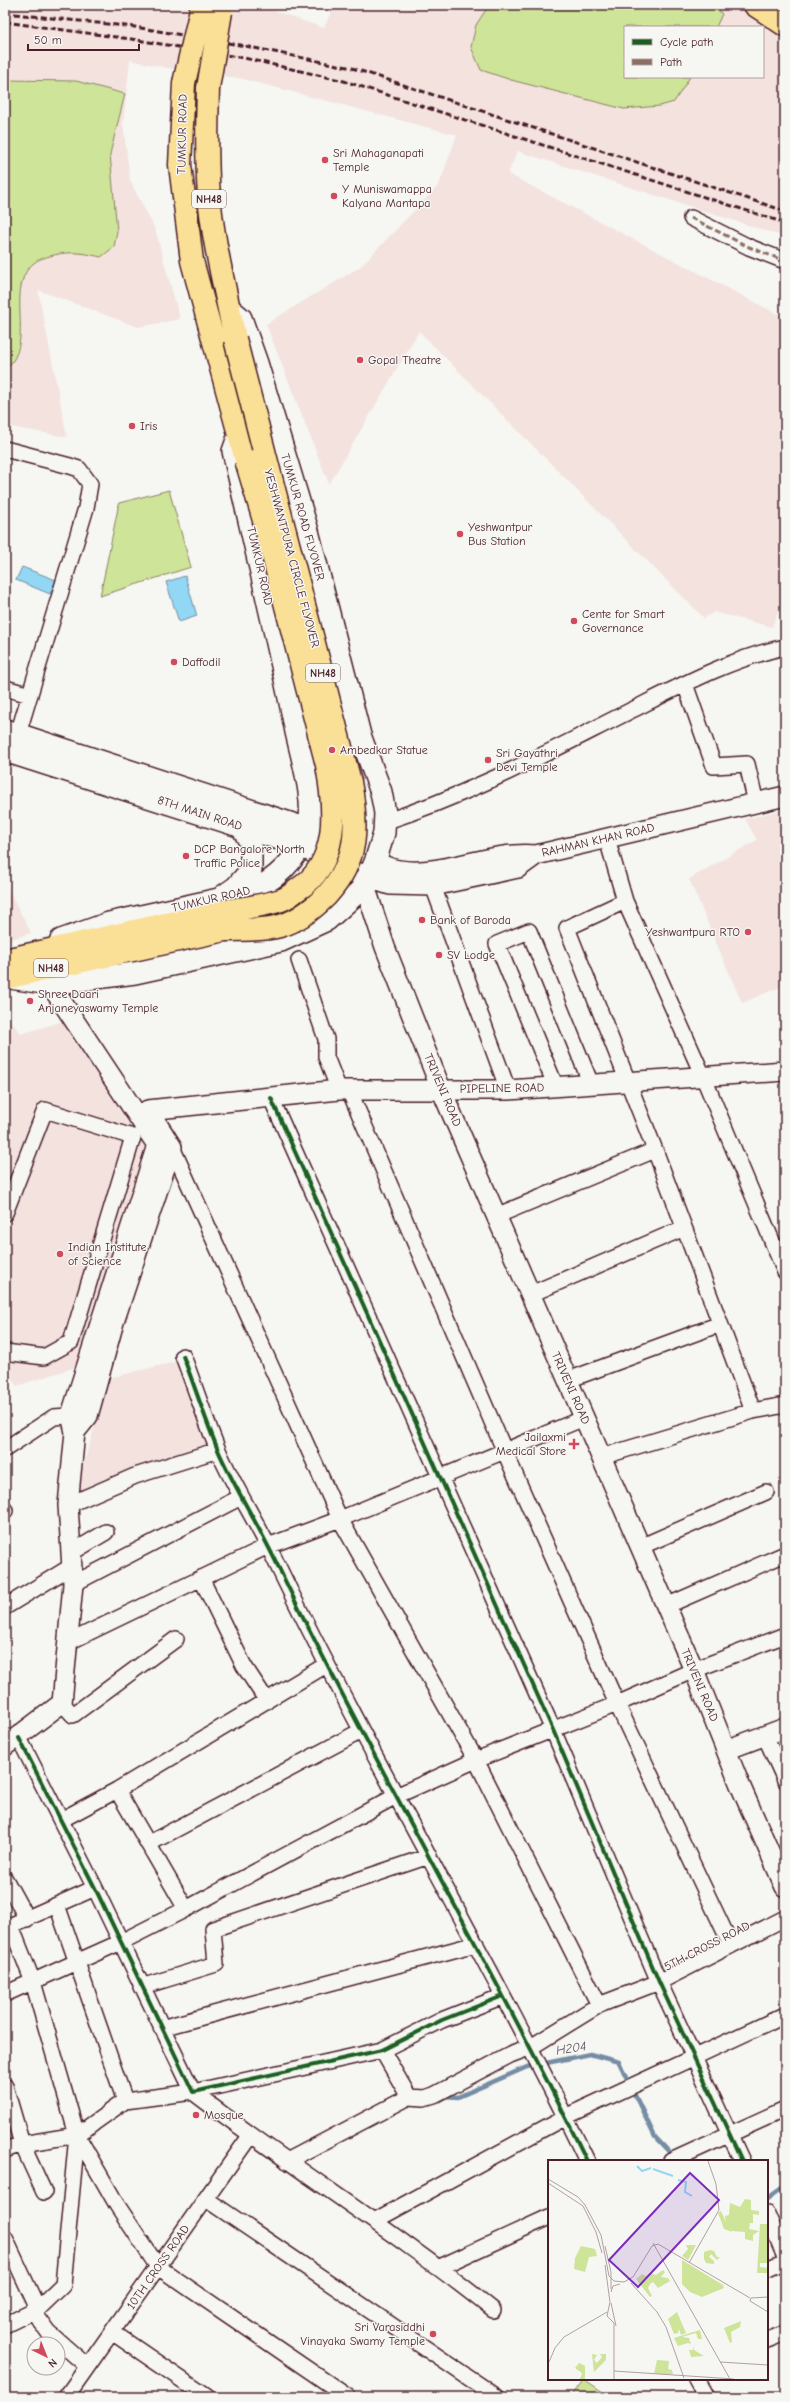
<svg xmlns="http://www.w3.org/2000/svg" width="790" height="2402" viewBox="0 0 790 2402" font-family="'Comic Neue',sans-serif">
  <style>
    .built { fill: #f3e2de; fill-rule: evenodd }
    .green { fill: #cde499; stroke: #8c8262 }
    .water { fill: #92d7f4; stroke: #758da4 }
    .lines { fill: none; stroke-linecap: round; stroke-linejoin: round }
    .stream { stroke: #758da4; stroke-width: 4.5 }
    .minor-casing { stroke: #4a1f2b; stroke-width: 18 }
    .tertiary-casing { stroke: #4a1f2b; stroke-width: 22 }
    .secondary-casing { stroke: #4a1f2b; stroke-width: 24 }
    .primary-casing { stroke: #4a1f2b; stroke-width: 25 }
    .trunk-casing { stroke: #4a1f2b; stroke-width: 25 }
    .minor { stroke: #f6f6f2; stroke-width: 15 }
    .tertiary { stroke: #f6f6f2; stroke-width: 19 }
    .secondary { stroke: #f6f6f2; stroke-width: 21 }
    .primary { stroke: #fadf96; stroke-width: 22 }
    .trunk { stroke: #fadf96; stroke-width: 22 }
    .rail { stroke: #4a1f2b; stroke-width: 3; stroke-dasharray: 6 3; stroke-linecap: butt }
    .trunk-bridge-casing { stroke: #4a1f2b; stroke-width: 25; stroke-linecap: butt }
    .trunk-bridge { stroke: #fadf96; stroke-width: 22 }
    .quiet { stroke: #8d6e63; stroke-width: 3; stroke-dasharray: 6 3; stroke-linecap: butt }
    .cycleway-casing { stroke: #f6f6f2; stroke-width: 6 }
    .cycleway { stroke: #1b5e20; stroke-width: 4 }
    .poi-dot { fill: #d1495b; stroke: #f6f6f2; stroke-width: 1.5 }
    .labels { text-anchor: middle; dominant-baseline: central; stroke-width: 3; stroke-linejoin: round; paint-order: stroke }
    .shield { fill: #f6f6f2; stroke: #7e6067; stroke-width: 1 }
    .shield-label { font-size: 11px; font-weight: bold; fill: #4a1f2b }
    .street-label { font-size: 12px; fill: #4a1f2b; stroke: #f6f6f2 }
    .poi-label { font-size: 12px; fill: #4a1f2b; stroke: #f6f6f2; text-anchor: start }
    .water-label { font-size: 13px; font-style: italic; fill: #5c4d5d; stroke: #f6f6f2 }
    .inset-river { fill: none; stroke: #92d7f4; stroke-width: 2 }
    .inset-road { fill: none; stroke: #b1a0a2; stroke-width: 1 }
    .view { fill: #7b2cbf; fill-opacity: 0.15; stroke: #7b2cbf; stroke-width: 2 }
    .inset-edge { fill: none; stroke: #4a1f2b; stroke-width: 2 }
  </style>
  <rect width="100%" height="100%" fill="#f6f6f2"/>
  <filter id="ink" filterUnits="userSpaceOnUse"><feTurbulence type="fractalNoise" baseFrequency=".025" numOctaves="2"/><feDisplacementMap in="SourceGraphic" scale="8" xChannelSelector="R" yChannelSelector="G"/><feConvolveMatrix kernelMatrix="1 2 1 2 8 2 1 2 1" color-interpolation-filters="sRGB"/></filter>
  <g filter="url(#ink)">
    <!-- built -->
    <path class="built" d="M5,5H257L324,28L334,5H739L785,35V237L517,151L508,174L785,318V594L772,627L714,612L704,618L419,331L329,484L266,324L360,267L439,185L457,135L239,78L167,68L130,60L123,124L130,181L155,229L180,319L138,327L38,290L67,437L5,426ZM625,27H763V77H625Z
      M785,809V985L742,1003L689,879L757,840L745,819Z
      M5,883L31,933L5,941Z
      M5,1014L21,1034L67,1020L149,1143L81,1365L17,1386L5,1369Z
      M179,1361L209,1444L74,1497L109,1378Z"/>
    <!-- green -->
    <path class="green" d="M489,5H714L722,14L716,27H625V77H690L674,102L660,106L624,109L511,80L481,70L471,47L476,25Z
      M5,80L76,81L125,94L110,154L117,231L114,247L101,257C76,251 62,251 38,260C0,283 39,344 5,369Z
      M169,490L191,567L100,596L119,503Z
      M584,2379L610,2397H571Z"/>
    <!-- water -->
    <path class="water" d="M22,567L56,580L50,594L16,580Z
      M185,576L197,616L179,622L166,582Z"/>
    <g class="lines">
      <!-- stream -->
      <path class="stream" d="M443,2096L458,2097L527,2067L590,2054L619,2062L655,2137L673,2156
        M767,2199L785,2186"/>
      <!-- minor casing -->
      <g class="minor-casing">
        <path id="minor" d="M691,218L749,247L785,261
          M5,449L70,466L79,469L90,484L86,508L18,734
          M685,684L714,766L747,764L756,803
          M5,688L30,695
          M384,822C472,794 552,750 634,709C682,685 733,658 785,647
          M607,839L625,901L703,1076L785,1272
          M433,886L508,1090
          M625,901L567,928L655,1150L753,1411
          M299,960L326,1039V1057L339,1090
          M556,1087L497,944L529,931L591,1084
          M349,1090L505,1452L617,1704L731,1945
          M271,1098L553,1730L659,1982L742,2161
          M165,1146L172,1147L340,1519L476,1760L599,2005
          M5,1213L45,1110L133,1137L71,1342L44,1357L5,1352
          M496,1216L655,1150
          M531,1294L684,1228
          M183,1356C195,1387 205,1419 218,1450C235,1489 258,1524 276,1562C374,1765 489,1959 587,2161
          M568,1380L720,1324
          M5,1449L54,1417L81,1415
          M601,1457L753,1411L785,1405
          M68,1505L135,1476L218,1450
          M5,1511V1510
          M640,1547L766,1492
          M71,1553L106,1532
          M201,1578L244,1666L267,1701
          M73,1584L241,1497
          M666,1606L785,1554
          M5,1607L72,1566
          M67,1643L268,1546L340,1519L584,1418
          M62,1703L73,1715L176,1639
          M765,1736L785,1780
          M19,1738L95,1888L193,2092L382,2050L442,2020L503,1996
          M117,1790L186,1909
          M61,1820L117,1790L326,1665
          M148,1844L361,1731
          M5,1879L27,1919
          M57,1905L125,2101
          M11,1926L33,1982L77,2135L117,2205L158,2267L348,2397
          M5,1928L95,1888
          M141,1987L216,1964L213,1929L429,1856
          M5,1994L121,1942L186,1909L396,1796L476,1760L617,1704L694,1670L785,1635
          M161,2028L476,1944
          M5,2086L22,2144L44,2192
          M409,2097L424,2098L434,2095L510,2055L531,2047L599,2005L659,1982L785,1918
          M5,2150L22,2144L77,2135L125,2101L193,2092C291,2167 396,2232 493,2310
          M287,2161L409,2097L382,2050
          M671,2161L785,2109
          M206,2199L497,2397
          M767,2214L785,2256
          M374,2221L565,2117L785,2015
          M5,2238L38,2309
          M440,2267L549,2217
          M767,2269L785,2261
          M33,2311L49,2333L87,2366
          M5,2325L38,2309L63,2285L77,2135
          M112,2332L207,2397
          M767,2340L785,2333
          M696,2379L706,2397
          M66,2397L250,2136"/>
      </g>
      <!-- tertiary casing -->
      <g class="tertiary-casing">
        <path id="tertiary" d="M375,862C383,865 391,869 399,870C445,877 490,850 536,855
          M368,878L390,885L433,886L518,868L536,855L785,796
          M365,886L385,947L441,1089L694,1670L740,1785L785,1887
          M148,1110L339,1090H508L785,1071
          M75,1432L88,1416L114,1322L172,1147L156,1122
          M5,1746L62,1703L73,1584L68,1505L75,1432L71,1415L157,1145L50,984
          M726,1750L785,1728"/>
      </g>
      <!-- secondary casing -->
      <g class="secondary-casing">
        <path id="secondary" d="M5,730L308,829L319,835
          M5,751L301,846L361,875
          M223,896L236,887L251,870V844L241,826
          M61,940L109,923L246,893C273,883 299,859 308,830C316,803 302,759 296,732C277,637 254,544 233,451L237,440
          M10,978L50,984L135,973L281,941L327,920L365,886L375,862L384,833L385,813L381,792L360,735L308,531L257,363L241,318L229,308"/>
      </g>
      <!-- primary casing -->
      <g class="primary-casing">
        <path id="primary" d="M755,5L785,25"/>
      </g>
      <!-- trunk casing -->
      <g class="trunk-casing">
        <path id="trunk" d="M184,83L180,165L192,261L246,460
          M208,88C207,124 206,159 209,195C213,243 226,291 235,339
          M5,960L224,911
          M5,978L225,930"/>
      </g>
      <!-- minor -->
      <use href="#minor" class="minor"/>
      <!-- tertiary -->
      <use href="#tertiary" class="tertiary"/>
      <!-- secondary -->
      <use href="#secondary" class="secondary"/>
      <!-- primary -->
      <use href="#primary" class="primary"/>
      <!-- trunk -->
      <use href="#trunk" class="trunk"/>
      <!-- rail -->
      <path class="rail" d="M5,13L135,27L240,45L352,68L785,211
        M5,22L131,39L244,58L344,81L785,223"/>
      <!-- trunk-bridge casing -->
      <g class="trunk-bridge-casing">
        <path id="trunk-bridge" d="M184,83L202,5
          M208,88L221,12
          M224,911C242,908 263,906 281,900C287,898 292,894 297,890C340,863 335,809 327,765L263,517L246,460
          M225,930C242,929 264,931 280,926C298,921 313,909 326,896C359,860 358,827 350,782L235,339"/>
      </g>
      <!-- trunk-bridge -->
      <use href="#trunk-bridge" class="trunk-bridge"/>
      <!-- quiet -->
      <path class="quiet" d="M691,218L749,247L785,261"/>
      <!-- cycleway casing -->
      <g class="cycleway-casing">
        <path id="cycleway" d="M271,1098L553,1730L659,1982L742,2161
          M183,1356C195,1387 205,1419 218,1450C235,1489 258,1524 276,1562C374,1765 489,1959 587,2161
          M19,1738L95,1888L193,2092L382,2050L442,2020L503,1996"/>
      </g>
      <!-- cycleway -->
      <use href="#cycleway" class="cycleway"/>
    </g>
  </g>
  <!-- markers -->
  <g class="poi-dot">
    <circle cx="325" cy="160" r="4"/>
    <circle cx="334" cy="196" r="4"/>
    <circle cx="360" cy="360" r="4"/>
    <circle cx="132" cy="426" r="4"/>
    <circle cx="460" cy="534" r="4"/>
    <circle cx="574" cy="621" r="4"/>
    <circle cx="174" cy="662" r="4"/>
    <circle cx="332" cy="750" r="4"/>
    <circle cx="488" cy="760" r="4"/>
    <circle cx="186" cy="856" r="4"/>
    <circle cx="422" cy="920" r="4"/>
    <circle cx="748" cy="932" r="4"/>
    <circle cx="439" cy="955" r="4"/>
    <circle cx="30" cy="1001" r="4"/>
    <circle cx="60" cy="1254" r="4"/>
    <path d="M572 1438h4v4h4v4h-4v4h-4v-4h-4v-4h4z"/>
    <circle cx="196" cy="2115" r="4"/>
    <circle cx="433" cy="2334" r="4"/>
  </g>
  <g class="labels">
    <!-- shield labels -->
    <g class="shield">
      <rect x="192" y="190" width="34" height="18" rx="3"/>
      <rect x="306" y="664" width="34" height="18" rx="3"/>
      <rect x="34" y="959" width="34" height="18" rx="3"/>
    </g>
    <g class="shield-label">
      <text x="209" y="199">NH48</text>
      <text x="323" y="673">NH48</text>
      <text x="51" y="968">NH48</text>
    </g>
    <!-- street labels -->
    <g class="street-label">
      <text transform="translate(182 134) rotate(-89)">TUMKUR ROAD</text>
      <text transform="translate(303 517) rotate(74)">TUMKUR ROAD FLYOVER</text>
      <text transform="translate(292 558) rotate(75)">YESHWANTPURA CIRCLE FLYOVER</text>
      <text transform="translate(260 566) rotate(77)">TUMKUR ROAD</text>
      <text transform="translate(200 813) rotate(18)">8TH MAIN ROAD</text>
      <text transform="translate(598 840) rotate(-13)">RAHMAN KHAN ROAD</text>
      <text transform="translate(211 899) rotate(-13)">TUMKUR ROAD</text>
      <text transform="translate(502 1088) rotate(-1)">PIPELINE ROAD</text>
      <text transform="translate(443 1090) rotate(67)">TRIVENI ROAD</text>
      <text transform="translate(571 1388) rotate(66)">TRIVENI ROAD</text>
      <text transform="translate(700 1685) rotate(67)">TRIVENI ROAD</text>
      <text transform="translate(707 1946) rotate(-27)">5TH CROSS ROAD</text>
      <text transform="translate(158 2267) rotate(-55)">10TH CROSS ROAD</text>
    </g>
    <!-- poi labels -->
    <g class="poi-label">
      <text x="333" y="153">Sri Mahaganapati<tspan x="333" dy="14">Temple</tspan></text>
      <text x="342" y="189">Y Muniswamappa<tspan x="342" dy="14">Kalyana Mantapa</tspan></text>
      <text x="368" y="360">Gopal Theatre</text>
      <text x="140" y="426">Iris</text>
      <text x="468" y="527">Yeshwantpur<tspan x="468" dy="14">Bus Station</tspan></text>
      <text x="582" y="614">Cente for Smart<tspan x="582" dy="14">Governance</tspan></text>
      <text x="182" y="662">Daffodil</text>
      <text x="340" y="750">Ambedkar Statue</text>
      <text x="496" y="753">Sri Gayathri<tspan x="496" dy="14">Devi Temple</tspan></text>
      <text x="194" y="849">DCP Bangalore North<tspan x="194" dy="14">Traffic Police</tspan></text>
      <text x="430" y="920">Bank of Baroda</text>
      <text x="740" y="932" text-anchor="end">Yeshwantpura RTO</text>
      <text x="447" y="955">SV Lodge</text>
      <text x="38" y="994">Shree Daari<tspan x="38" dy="14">Anjaneyaswamy Temple</tspan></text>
      <text x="68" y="1247">Indian Institute<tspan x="68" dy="14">of Science</tspan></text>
      <text x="566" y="1437" text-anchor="end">Jailaxmi<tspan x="566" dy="14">Medical Store</tspan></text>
      <text x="204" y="2115">Mosque</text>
      <text x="425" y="2327" text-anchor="end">Sri Varasiddhi<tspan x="425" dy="14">Vinayaka Swamy Temple</tspan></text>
    </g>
    <!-- water labels -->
    <g class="water-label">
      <text transform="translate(571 2048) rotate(-9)">H204</text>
    </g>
  </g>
  <!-- overview -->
  <g transform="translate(548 2160)">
    <rect width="220" height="220" fill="#f6f6f2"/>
    <path d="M197,39L203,40V50L211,51V55L205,54V63H202L201,69L211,71L205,75V81L197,79V72L184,71L182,67L184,72L176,69L170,53L173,51L178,62L177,56L181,55L182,43L192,47ZM212,64H220V103H212V107L220,108V113H209ZM138,85H148L140,100L134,96L140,89ZM33,86L47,89L49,96L41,97L37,112L26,109L27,98ZM162,90L166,91L169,97H172L169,100L163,94L161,97L166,101V104L158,103L156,99V92ZM134,100L175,125L176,128L154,137L142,132L134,124ZM115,110L117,112L113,117L120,118L122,121L110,128L105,122L102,124L100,128L104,136L102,137L88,119L94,114L98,116L102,113L108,115ZM129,152L138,173L133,175L131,169L130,173L126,174L120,159ZM193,161L192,167L183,172L184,182L182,183L176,168ZM152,170L154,179H150L148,173L134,177L141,178L143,184L140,183L130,186L126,178ZM146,186V190L156,196L143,197L141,190H145ZM44,194L49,195L46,200L49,203L54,197L52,194H58V200L46,212ZM109,200L121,201L120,209L124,210L125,214H106ZM31,203L37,206V219H32L34,213L27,208Z" fill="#cde499"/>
    <path class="inset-river" d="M89,6L94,11L103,8M105,9L125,16M130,20L138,22L137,32L144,36"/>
    <path class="inset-road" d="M0,19L30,37L37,45L53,75L61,116L66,121L76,122L85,117L104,86L110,84L202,138M0,23L35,46L48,72L54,93M105,83L182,219M57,86L63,112V129M141,103L171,50L168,24L160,1M57,105L62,142L59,156L66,163V219M83,123L109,152L118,167L136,218M63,132L65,126L72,124M202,141L203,138L220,137M202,141L220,152M63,143L68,166M1,202L7,188L16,177L59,152M172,202L220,205M66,211L186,219"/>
    <path class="view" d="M142,13L171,40L90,127L61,100Z"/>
    <rect width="220" height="220" class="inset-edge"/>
  </g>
  <!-- margin -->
  <rect width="790" height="2402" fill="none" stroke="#f6f6f2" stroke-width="20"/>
  <rect x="10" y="10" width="770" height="2382" fill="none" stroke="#4a1f2b" stroke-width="1.5" filter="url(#ink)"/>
  <!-- legend -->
  <rect x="624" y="26" width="140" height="52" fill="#f6f6f2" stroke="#b1a0a2"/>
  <rect x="632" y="39" width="20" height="6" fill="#1b5e20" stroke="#b1a0a2"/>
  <text x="660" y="46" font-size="12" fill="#4a1f2b">Cycle path</text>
  <rect x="632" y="59" width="20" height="6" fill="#8d6e63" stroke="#b1a0a2"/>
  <text x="660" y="66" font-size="12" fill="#4a1f2b">Path</text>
  <!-- north arrow -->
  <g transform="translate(46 2356) rotate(137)"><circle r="19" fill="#f6f6f2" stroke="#b1a0a2"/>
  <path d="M0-3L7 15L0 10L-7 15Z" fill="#d1495b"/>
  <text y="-6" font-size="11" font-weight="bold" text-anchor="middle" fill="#4a1f2b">N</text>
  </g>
  <!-- scale -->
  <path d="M28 44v6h111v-6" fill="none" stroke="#4a1f2b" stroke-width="2"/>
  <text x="34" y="44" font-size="12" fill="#4a1f2b" stroke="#f6f6f2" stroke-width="3" paint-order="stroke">50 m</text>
</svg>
